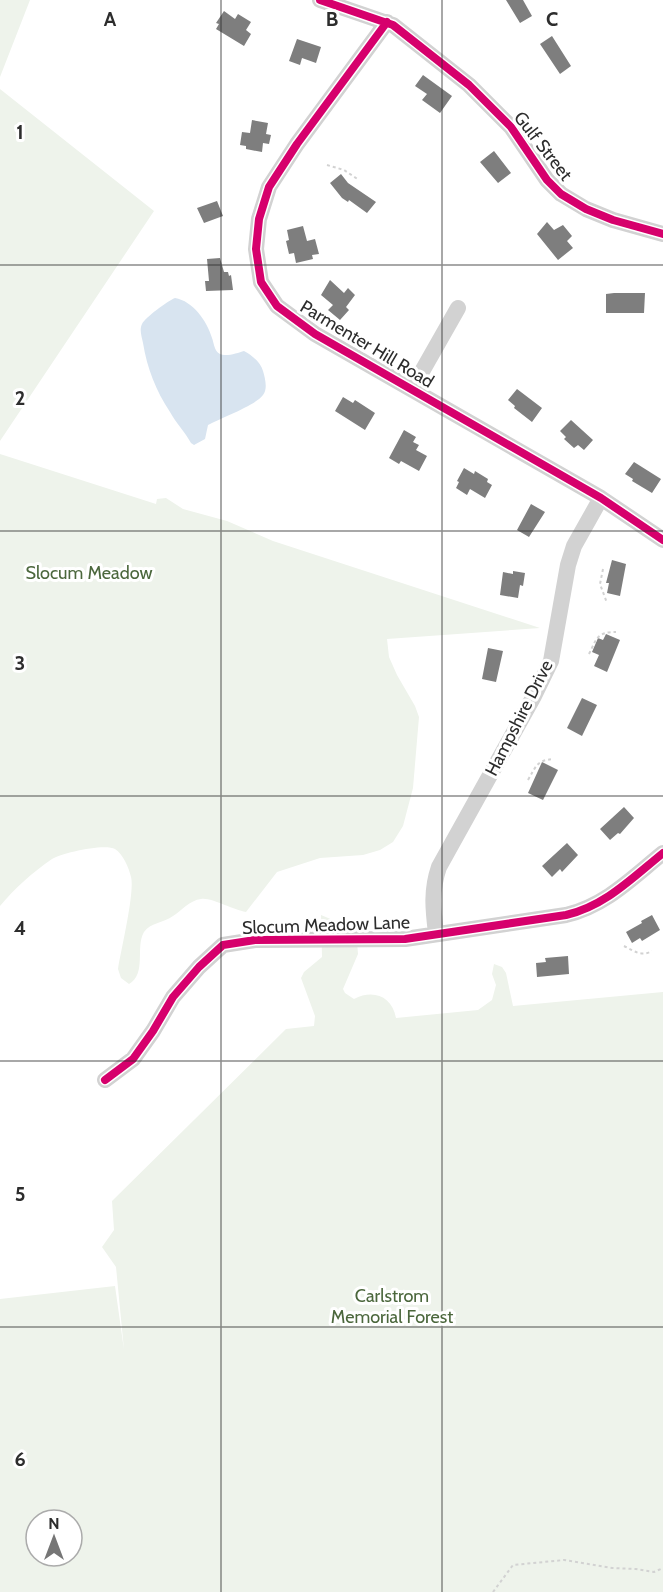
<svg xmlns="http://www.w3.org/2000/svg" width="663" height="1592" viewBox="0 0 663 1592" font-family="Cabin,sans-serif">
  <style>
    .green { fill: #eef3eb; fill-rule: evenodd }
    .water { fill: #d8e4f0 }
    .building { fill: #7e7e7e }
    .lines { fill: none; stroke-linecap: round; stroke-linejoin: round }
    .path { stroke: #d2d2d2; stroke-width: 2; stroke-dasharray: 3 3; stroke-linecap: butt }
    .minor { stroke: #d2d2d2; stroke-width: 16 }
    .cycleway-casing { stroke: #fff; stroke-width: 11 }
    .cycleway { stroke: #d6006c; stroke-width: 8 }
    .grid { fill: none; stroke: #2d2d2d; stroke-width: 1.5; stroke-opacity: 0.55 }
    .labels { text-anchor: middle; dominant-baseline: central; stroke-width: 6; stroke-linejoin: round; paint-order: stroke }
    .street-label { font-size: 18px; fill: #2d2d2d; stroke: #fff }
    .park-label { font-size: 18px; fill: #4b673c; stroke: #fff }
    .grid-label { font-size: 20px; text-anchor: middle; font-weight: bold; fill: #2d2d2d; stroke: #fff; stroke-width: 6; stroke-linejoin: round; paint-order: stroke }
  </style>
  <rect width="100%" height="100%" fill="#fff"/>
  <!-- green -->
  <path class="green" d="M0,0H30L0,77Z
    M0,89L154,211L0,441Z
    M0,454L156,504L157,499L166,498L183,509L227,521L273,541L540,628L387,639L389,657L397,675L415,706L419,717L413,788L403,826L393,842L380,850L363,855L320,858L277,872L246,912C233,910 211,897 201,899C190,900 181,911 173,916C164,923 151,922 144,932C135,947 147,974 129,984L121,978L118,969C121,950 135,892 131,877C129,868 123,854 115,849C105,843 61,853 52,859C33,872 14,889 0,906Z
    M321,915L340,923L357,942L358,954L343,989L345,993L354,999C373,989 392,996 396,1018L478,1010L492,1000L496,985L492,974L494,964L502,967L506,973L513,1006L663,992V1592H0V1299L115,1286L124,1350L116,1267L102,1247L114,1230L112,1201L286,1029L314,1026L315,1016L301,978L304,972L322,957ZM36,1520H72V1556H36Z"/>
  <!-- water -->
  <path class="water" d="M175,298C193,301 207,321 212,338C214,343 214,351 220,354C226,357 238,353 244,351C252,355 261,363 263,371C265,378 268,389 263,395C256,405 221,418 208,425L205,439L194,445L191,443C185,432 176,423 170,412C156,391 147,368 143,343C142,337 139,330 142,324C146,317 166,302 175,298Z"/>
  <!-- building -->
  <path class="building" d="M506,0H523L532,16L520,23Z
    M224,11L235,19L238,14L251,22L246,30L251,34L244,46L216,29L219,24L216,23Z
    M552,36L571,66L560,74L540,44Z
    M297,39L321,47L316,63L302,58L300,65L289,61Z
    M423,75L452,96L440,113L422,100L427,94L415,86Z
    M252,120L268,123L266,134L271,135L269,144L263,143L262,152L246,149V146L240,145L242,132L250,133Z
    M494,151L511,173L498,183L480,162Z
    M341,174L348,183L376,202L367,213L349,200L348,202L342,198L330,183Z
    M217,201L223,216L204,223L197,208Z
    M547,222L554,230L563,225L572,236L567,241L573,248L558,260L537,234Z
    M303,226L307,241L315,239L319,254L312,255L313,259L296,263L294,253L289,254L286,241L289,240L287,230Z
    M220,258L224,272H228L229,276L231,275L233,290L206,291L205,281H209L207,259Z
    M330,280L344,293L348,288L355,295L346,307L349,310L340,320L328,310L333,305L321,295Z
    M614,293H645L644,313H606V294Z
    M517,389L542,408L532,422L514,408L515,406L508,400Z
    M343,397L353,403L355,400L375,413L365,430L335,411Z
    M571,420L593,440L584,450L578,445L574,448L564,439L566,437L560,431Z
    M404,430L416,437L413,442L419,445L416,450L427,456L419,471L401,461L399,464L389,458Z
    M634,462L661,479L652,493L632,481L633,479L625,474Z
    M464,468L474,474L475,471L488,479L487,482L492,485L485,498L470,489L467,495L456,488L459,482L457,481Z
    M531,504L545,512L529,537L517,530Z
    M612,560L626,564L620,596L607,593L609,583H606Z
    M513,571L525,573L523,586L520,585L518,598L500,595L503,572L513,574Z
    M606,634L620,640L607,672L594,666L599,655L592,652L598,638L603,640Z
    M488,648L503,651L496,682L482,679Z
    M582,698L597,705L582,736L567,728Z
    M542,762L558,770L543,800L528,793Z
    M624,807L634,818L620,834L618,833L610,840L600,829Z
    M567,843L578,855L562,872L560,869L552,877L542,866Z
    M652,915L660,930L642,941L640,938L632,943L626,932L642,923L641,921Z
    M568,956L569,974L537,977L536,963L546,962L545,958Z"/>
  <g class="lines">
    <!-- path -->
    <path class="path" d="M327,165L344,170L359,180
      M603,569L600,584L607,603
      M589,654C597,638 597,632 616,632
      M528,780C536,766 537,760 554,759
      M624,946C634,951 641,957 652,951
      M493,1592L513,1565L564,1560L612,1568L636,1569L654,1572L663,1568"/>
    <!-- minor -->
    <path class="minor" d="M320,0L393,25L469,85L511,127L547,180L561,194L586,209L613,220L663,234
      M387,22L297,144L269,187L259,219L256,249L261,282L277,306L315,334L601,498L663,540
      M412,389L458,308
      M436,933C433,909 431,890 439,867L534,696L551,661L568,565L574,546L601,498
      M105,1080L133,1059L153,1031L173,997L199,967L223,945L255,940L405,939L566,915C605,906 632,878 663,853"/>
    <!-- cycleway casing -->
    <g class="cycleway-casing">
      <path id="cycleway" d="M320,0L393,25L469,85L511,127L547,180L561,194L586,209L613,220L663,234
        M387,22L297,144L269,187L259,219L256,249L261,282L277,306L315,334L601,498L663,540
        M105,1080L133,1059L153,1031L173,997L199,967L223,945L255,940L405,939L566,915C605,906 632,878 663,853"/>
    </g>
    <!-- cycleway -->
    <use href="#cycleway" class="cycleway"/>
  </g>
  <!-- grid -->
  <path class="grid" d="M221,0V1592M442,0V1592M0,265H663M0,531H663M0,796H663M0,1061H663M0,1327H663"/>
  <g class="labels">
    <!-- street labels -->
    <g class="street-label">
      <text transform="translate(543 146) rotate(52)">Gulf Street</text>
      <text transform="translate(367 344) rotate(31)">Parmenter Hill Road</text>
      <text transform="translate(519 718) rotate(-63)">Hampshire Drive</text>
      <text transform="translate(326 925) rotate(-2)">Slocum Meadow Lane</text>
    </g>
    <!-- park labels -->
    <g class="park-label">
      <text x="89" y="573">Slocum Meadow</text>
      <text x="392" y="1296">Carlstrom<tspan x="392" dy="21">Memorial Forest</tspan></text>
    </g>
  </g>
  <g class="grid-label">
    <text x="110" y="26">A</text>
    <text x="332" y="26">B</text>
    <text x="552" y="26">C</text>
    <text x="20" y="139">1</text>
    <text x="20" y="405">2</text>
    <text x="20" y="670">3</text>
    <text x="20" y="935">4</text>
    <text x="20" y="1201">5</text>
    <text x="20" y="1466">6</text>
  </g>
  <!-- north arrow -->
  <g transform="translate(54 1538)"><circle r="28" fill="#ffffff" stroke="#ababab" stroke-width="1.5"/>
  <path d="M0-4.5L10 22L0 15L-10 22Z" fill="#767676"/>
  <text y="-9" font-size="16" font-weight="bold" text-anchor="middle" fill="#2d2d2d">N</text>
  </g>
</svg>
